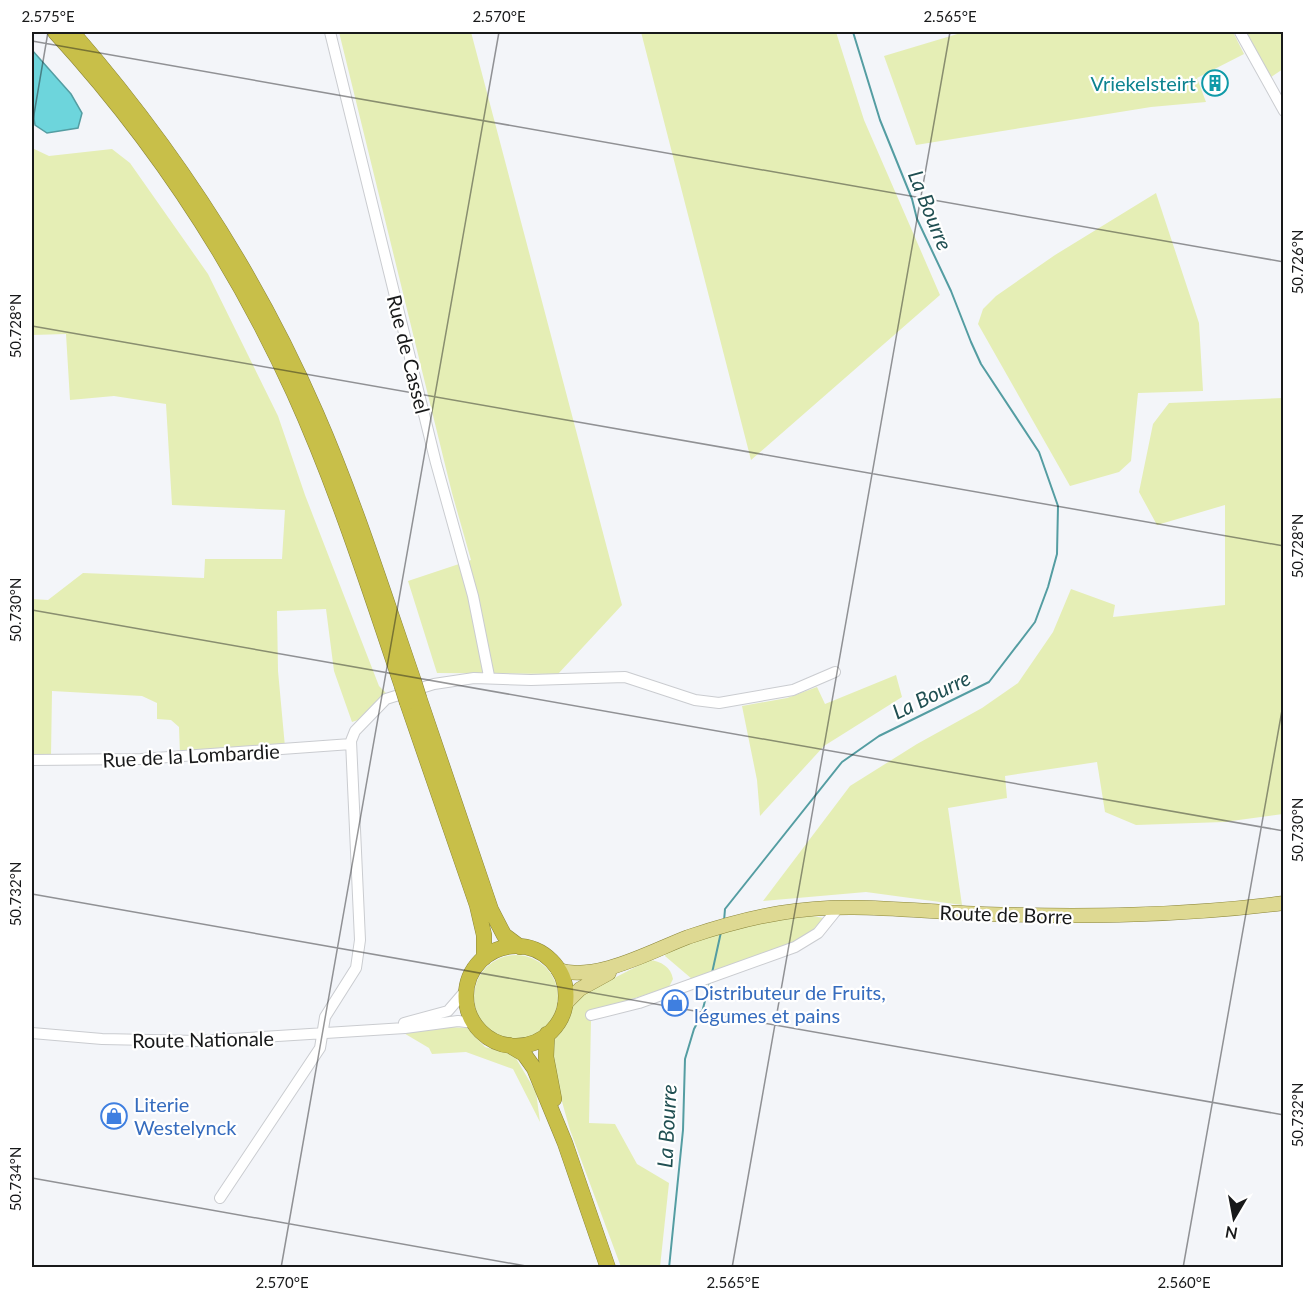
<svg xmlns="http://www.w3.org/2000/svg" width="1315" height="1299" viewBox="0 0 1315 1299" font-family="Lato,sans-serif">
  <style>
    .green { fill: #e5eeb5 }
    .water { fill: #6dd5dc; stroke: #549da2; stroke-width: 1.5 }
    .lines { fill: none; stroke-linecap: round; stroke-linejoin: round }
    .stream { stroke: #549da2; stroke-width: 2 }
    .minor-casing { stroke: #caccd0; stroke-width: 12 }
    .major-casing { stroke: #8a8539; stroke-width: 15 }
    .highway-casing { stroke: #8a8539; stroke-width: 16 }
    .minor { stroke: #fff; stroke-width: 10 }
    .major { stroke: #ded992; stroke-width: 14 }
    .highway { stroke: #c8bf49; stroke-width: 15 }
    .highway-bridge-casing { stroke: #8a8539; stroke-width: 16; stroke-linecap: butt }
    .highway-bridge { stroke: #c8bf49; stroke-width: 15 }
    .ticks { fill: none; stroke: #18191a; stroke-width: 1.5; stroke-opacity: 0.45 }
    .labels { text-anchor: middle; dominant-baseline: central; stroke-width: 4.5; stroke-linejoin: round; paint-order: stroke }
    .culture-label { font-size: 20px; fill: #0d838f; stroke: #fff; text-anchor: end }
    .street-label { font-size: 20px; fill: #18191a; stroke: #fff }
    .shop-label { font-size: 20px; fill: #366cbe; stroke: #fff; text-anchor: start }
    .water-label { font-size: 21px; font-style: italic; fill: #204f52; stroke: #fff }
    .neatline { fill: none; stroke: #18191a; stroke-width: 2 }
    .ticks-label { font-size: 15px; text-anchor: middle; fill: #18191a }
  </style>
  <rect width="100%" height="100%" fill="#f3f5f9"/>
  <!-- green -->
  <path class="green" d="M339,32H471L622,605L558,674L437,673L408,581L471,560L452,493Z
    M641,32H836L864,120L940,295L751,460Z
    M964,32H1233L1244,54L1197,78L1206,102L1151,107L916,145L884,56Z
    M1245,32H1283V69L1268,79Z
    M32,148L49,156L112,149L130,163L208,274L278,416L305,495L379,686L386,693L358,720L352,722L334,671L326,609L277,611L278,671L285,747L180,755L179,727L171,720L157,719V703L142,696L52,691L51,756H32V599L48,600L83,573L204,578L205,559H282L285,510L172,505L166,404L114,396L70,400L66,334L32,335Z
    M1156,193L1199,323L1203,391L1138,393L1131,461L1119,472L1070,486L978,324L983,309L996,296L1055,255Z
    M1283,398V814L1224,822L1136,825L1105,812L1097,762L1005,776L1007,798L948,808L962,905L866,892L763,901L850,786L917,744L982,708L1018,683L1053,632L1071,589L1115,605L1113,617L1225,605V505L1157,525L1139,492L1153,424L1169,403Z
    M896,675L902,697L824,746L760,816L757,780L742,706L787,698L817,687L825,704Z
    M812,916L824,918L805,938L692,979L665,956L667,951L736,926Z
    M474 997a42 42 0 1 1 84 0a42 42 0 1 1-84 0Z
    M649,960C661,961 671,967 673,979L669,987L626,1001L591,1019L589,1123L615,1124L637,1164L669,1183L660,1267H621L570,1130L557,1084L552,1041L572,1000Z
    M449,1027L467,1028L485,1047L514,1055L536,1092L540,1122L513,1069L466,1052L432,1054L429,1048L402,1032Z"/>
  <!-- water -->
  <path class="water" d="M32,50L71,94L82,113L78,128L47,133L35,125L32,105Z"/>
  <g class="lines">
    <!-- stream -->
    <path class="stream" d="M724,921L725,909L842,762L879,736L989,682L1035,622L1048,587L1057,554L1058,506L1039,452L981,364L971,342L951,291L917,219L912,199L880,120L853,32
      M712,973L721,932
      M669,1268L683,1130L685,1059L694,1029L701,1016L710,982"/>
    <!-- minor casing -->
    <g class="minor-casing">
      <path id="minor" d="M330,32L436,463L473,596L489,676
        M1240,32L1284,111
        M32,760L141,759L351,744
        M591,1015L639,1003L795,947L818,933L839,907
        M404,1023L448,1011L467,989
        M32,1033L102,1039L199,1041L405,1028L458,1021L474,1023
        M220,1198L320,1048L325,1017L356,968L360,940L351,741L355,731L386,699L434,684L474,678L531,680L625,677L695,700L719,703L793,690L835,672"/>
    </g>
    <!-- major casing -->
    <g class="major-casing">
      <path id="major" d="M558,970C597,982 651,951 688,937C718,927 749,918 780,913C849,901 915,912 984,914C1085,917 1183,916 1284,903
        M565,1004L580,989L609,973"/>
    </g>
    <!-- highway casing -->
    <g class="highway-casing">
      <path id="highway" d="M55,32C153,139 234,261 294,393C337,488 369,588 402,686
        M72,32C172,147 255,272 316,413C354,500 383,592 414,682
        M419,698L491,910L504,935L520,947
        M407,702L477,905L484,935V958
        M466 996a50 50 0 1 1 100 0a50 50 0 1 1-100 0Z
        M547,1034L546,1057L554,1099
        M509,1045L524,1054L534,1068L565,1143L608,1268"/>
    </g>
    <!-- minor -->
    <use href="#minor" class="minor"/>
    <!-- major -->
    <use href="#major" class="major"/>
    <!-- highway -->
    <use href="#highway" class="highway"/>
    <!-- highway-bridge casing -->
    <g class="highway-bridge-casing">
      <path id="highway-bridge" d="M414,682L419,698
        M402,686L407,702"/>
    </g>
    <!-- highway-bridge -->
    <use href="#highway-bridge" class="highway-bridge"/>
  </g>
  <!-- ticks -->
  <path class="ticks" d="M32,41L1284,262M32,126L48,32M32,326L1284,546M32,610L1284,831M32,894L1284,1115M32,1178L537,1268M281,1268L499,32M732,1268L950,32M1183,1268L1284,699"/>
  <!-- icons -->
  <defs>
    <g id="building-ring" transform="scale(1.35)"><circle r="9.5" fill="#fff" stroke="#0f9aa8" stroke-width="1.5"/><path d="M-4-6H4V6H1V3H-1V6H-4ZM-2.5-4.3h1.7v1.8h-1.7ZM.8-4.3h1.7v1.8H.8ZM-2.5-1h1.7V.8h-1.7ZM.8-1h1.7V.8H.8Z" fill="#0f9aa8"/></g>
    <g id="shop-ring" transform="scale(1.35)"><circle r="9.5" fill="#fff" stroke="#3f7fe0" stroke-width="1.5"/><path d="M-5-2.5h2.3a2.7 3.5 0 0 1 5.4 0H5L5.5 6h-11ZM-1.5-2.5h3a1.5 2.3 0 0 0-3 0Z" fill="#3f7fe0"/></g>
  </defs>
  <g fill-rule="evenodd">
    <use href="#building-ring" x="1215" y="83"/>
    <use href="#shop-ring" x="675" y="1003"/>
    <use href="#shop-ring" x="114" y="1116"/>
  </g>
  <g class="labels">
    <!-- culture labels -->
    <g class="culture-label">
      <text x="1196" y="83">Vriekelsteirt</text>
    </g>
    <!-- street labels -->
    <g class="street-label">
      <text transform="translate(409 354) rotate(76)">Rue de Cassel</text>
      <text transform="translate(191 755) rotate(-3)">Rue de la Lombardie</text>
      <text transform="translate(1006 914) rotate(2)">Route de Borre</text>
      <text transform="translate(203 1039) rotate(-1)">Route Nationale</text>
    </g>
    <!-- shop labels -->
    <g class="shop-label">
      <text x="694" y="992">Distributeur de Fruits,<tspan x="694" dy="23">légumes et pains</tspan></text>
      <text x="134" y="1104">Literie<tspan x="134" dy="23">Westelynck</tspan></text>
    </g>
    <!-- water labels -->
    <g class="water-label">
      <text transform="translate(931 210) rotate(68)">La Bourre</text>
      <text transform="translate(931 694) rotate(-26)">La Bourre</text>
      <text transform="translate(666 1126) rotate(-87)">La Bourre</text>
    </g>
  </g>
  <!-- border -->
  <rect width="1315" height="1299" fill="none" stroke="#ffffff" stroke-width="66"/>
  <!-- north arrow -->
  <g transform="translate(1234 1218) rotate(190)" stroke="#ffffff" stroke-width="4.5" paint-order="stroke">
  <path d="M0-4.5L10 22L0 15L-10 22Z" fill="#18191a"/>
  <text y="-9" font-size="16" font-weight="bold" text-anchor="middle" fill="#18191a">N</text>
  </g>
  <rect x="33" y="33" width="1249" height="1233" class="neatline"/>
  <g class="ticks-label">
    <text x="48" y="22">2.575°E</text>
    <text x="499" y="22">2.570°E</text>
    <text x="950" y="22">2.565°E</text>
    <text transform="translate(1298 262) rotate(-90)" y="5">50.726°N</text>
    <text transform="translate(16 326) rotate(-90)" y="5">50.728°N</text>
    <text transform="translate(1298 546) rotate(-90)" y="5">50.728°N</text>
    <text transform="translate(16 610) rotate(-90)" y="5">50.730°N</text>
    <text transform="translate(1298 830) rotate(-90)" y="5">50.730°N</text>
    <text transform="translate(16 894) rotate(-90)" y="5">50.732°N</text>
    <text transform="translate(1298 1115) rotate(-90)" y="5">50.732°N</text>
    <text transform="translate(16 1179) rotate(-90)" y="5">50.734°N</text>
    <text x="282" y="1288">2.570°E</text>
    <text x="733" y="1288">2.565°E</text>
    <text x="1184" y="1288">2.560°E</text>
  </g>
</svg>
